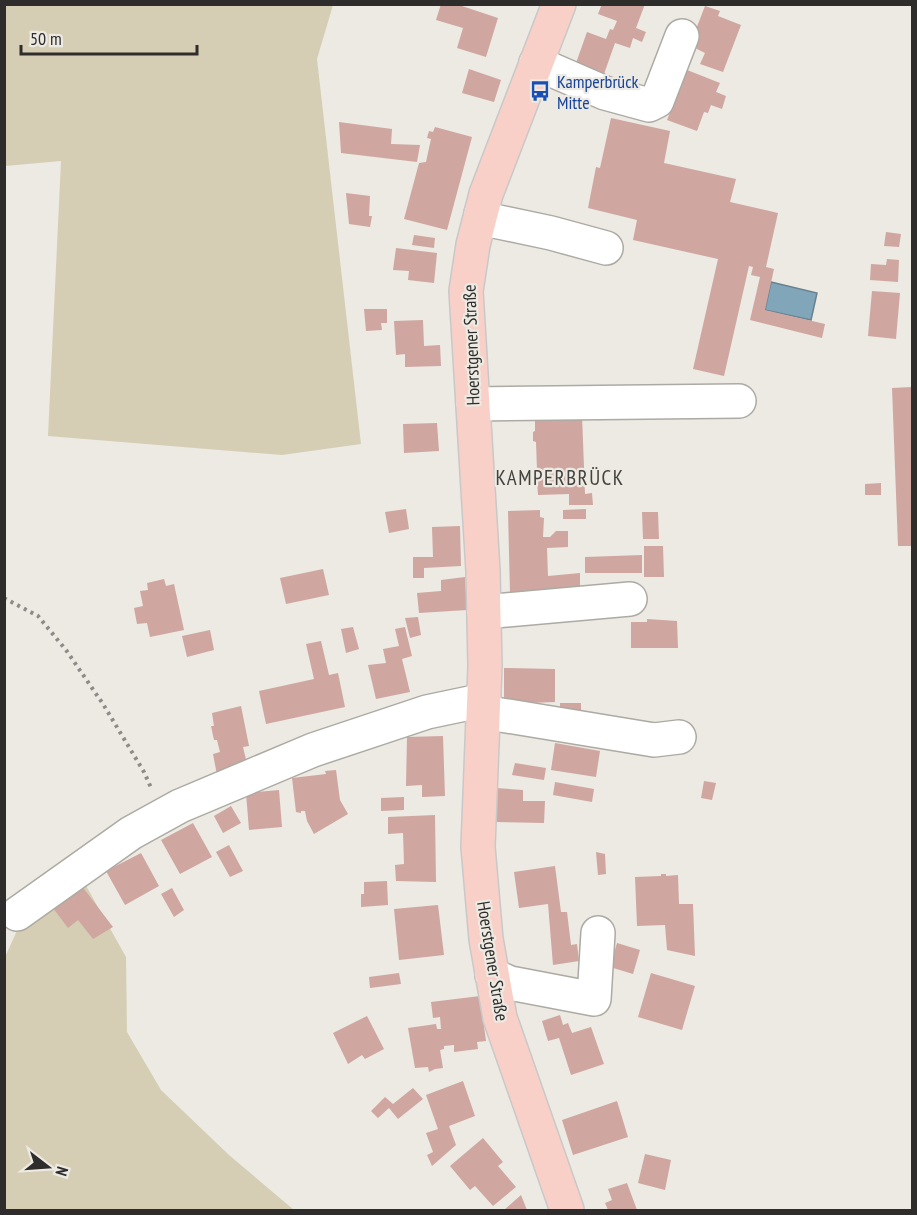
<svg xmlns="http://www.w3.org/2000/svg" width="917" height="1215" viewBox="0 0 917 1215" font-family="'PT Sans Narrow',sans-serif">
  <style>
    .green { fill: #d5ceb4 }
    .water { fill: #81a6ba; stroke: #68828f; stroke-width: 1.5 }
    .building { fill: #cfa6a0 }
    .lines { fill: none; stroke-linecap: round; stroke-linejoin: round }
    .minor-casing { stroke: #acaaa3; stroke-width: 36 }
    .major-casing { stroke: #c9c8c8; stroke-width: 36 }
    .path { stroke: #8d8b87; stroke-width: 4; stroke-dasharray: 3 4.5; stroke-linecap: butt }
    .minor { stroke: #fff; stroke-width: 33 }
    .major { stroke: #f9d0c7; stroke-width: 33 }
    .labels { text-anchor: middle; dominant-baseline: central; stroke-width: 4.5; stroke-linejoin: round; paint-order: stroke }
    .transit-label { font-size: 18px; fill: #164399; stroke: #eceae3; text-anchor: start }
    .street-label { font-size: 18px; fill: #2e2d2b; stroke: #eceae3 }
    .quarter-label { font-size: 21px; letter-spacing: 1.5px; fill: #44423d; stroke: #eceae3 }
  </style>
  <rect width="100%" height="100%" fill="#eceae3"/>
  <!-- green -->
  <path class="green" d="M5,4L333,5L317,59L361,444L282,455L48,436L61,161L5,166Z
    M80,875L126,957L127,1032L161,1090L229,1155L294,1210H5V957L21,922Z"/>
  <!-- water -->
  <path class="water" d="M771,282L817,293L811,320L765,310Z"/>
  <!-- building -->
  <path class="building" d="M441,4H456L498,18L486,57L457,48L463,28L436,20Z
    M602,4H645L636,28L646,32L642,42L633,38L630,48L615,43L604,74L576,63L587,32L606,39L610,29L613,30L617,21L598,14Z
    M705,6L720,11L718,16L741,25L723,72L700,64L705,53L695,48L698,39L693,37Z
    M682,68L720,83L716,92L726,96L722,109L711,105L708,113L704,112L697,131L667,120L675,100Z
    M469,69L501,80L494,102L462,93Z
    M611,118L670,131L664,163L736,179L730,202L778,213L766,267L774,269L765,310L825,324L822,338L750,320L760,277L751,275L753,267L749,266L724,376L693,369L718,259L633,240L637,220L588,208L596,167L600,168Z
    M339,122L392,129L391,144L420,145L417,162L341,153Z
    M435,127L472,137L447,230L404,219L419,163L426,162L431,139L427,138L429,131L433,132Z
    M346,193L370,196L369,216H372L370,227L349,224Z
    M886,232L901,234L899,247L884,246Z
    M414,235L435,238L434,248L412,245Z
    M396,248L437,253L434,283L408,280L409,271L393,270Z
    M887,259L899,260L898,282L870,280L871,264L886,265Z
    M872,291L900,293L896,339L868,336Z
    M364,309H387V323H381L382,330L366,331Z
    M423,320L424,346L440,345L441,366L405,367V354L396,355L394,321Z
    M912,387V546H898L892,388Z
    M582,415L585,494L592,493L593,505H569V494L538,495L537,480H534V470H537L536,442L533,441V432L535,431V416Z
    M437,423L439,451L404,453L403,424Z
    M881,483V495H865V484Z
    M406,509L409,529L389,533L385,512Z
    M586,509V519H563V510Z
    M540,510V517L544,518L543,537H550L556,531H568V547L547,548L548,576L580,573V590L510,593L508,511Z
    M642,512H658L659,539H643Z
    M460,526L461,566L424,568V578H413V557H433L432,527Z
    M644,546H663L664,577H644Z
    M642,555V573H585V557Z
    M323,569L329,595L286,604L280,578Z
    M465,577L467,610L419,613L417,593L441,591V580Z
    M164,579L166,586L174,584L184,630L150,637L147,623L137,624L134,608L143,606L140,591L148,590L147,583Z
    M418,617L421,635L410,638L405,618Z
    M647,619L677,621L678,648H631V622H647Z
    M353,627L359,649L346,653L341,629Z
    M405,627L412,656L402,659L410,692L376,699L368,665L386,663L383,649L399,646L395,629Z
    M210,630L214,650L187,657L182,636Z
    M321,641L329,675L338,673L345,707L266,724L259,691L314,679L306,644Z
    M504,668L555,669V702L504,704Z
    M560,703H581V714L560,713Z
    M241,706L249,746L243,747L248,768L217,775L213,754L220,752L217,740H214L211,726H214L212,713Z
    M443,736L445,796L422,797V785L406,786L407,737Z
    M555,743L600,751L596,777L551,770Z
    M515,763L546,768L544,780L512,775Z
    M336,770L340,800L348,814L314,834L307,821L305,811H301V813L296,812L292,778L326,774L325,771Z
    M704,781L716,783L712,800L701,798Z
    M555,782L594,789L592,802L553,795Z
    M496,788L523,790V801H545L544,823L496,822Z
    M279,790L282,827L249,830L246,793Z
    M404,797V810L381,811V798Z
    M231,806L241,823L223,833L214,816Z
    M435,815L436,882L396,881L395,865L404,864L403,833L388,834V817Z
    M193,823L212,857L180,874L161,840Z
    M229,845L243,871L230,877L216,852Z
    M596,852L605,854L606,874L598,875Z
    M141,853L159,886L125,905L106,871Z
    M555,866L561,912H567L571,945L577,944L579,961L553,965L548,904L519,908L514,872Z
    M661,874H666V876L678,875L679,904H693L695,956L667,950L665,925L637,926L635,877L661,876Z
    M387,881L388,905L361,907V894H364V882Z
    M81,885L113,927L93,939L78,920L68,928L53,908Z
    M172,888L184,910L174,917L161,894Z
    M438,905L444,955L399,960L394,909Z
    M617,943L640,950L633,974L610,967Z
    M399,973L401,984L370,988L369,977Z
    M651,973L695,986L682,1030L638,1017Z
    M480,996L486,1041L477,1042L478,1049L454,1052V1045L444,1046V1049L440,1050L443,1068L435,1069L429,1072L428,1067L415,1068L408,1028L436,1024L437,1029H441L440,1017L433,1018L431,1002Z
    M560,1015L563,1025L568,1023L572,1033L591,1027L604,1064L571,1075L559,1038L548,1041L542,1021Z
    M367,1016L384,1049L365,1059L362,1055L348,1064L333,1033Z
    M463,1081L475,1116L449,1126L456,1145L432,1166L427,1155L433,1152L426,1133L438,1129L426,1095Z
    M413,1088L423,1099L398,1119L389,1108L378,1118L371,1111L385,1097L393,1104Z
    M617,1101L628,1137L573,1155L562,1120Z
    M483,1138L503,1162L498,1166L516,1187L493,1206L475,1186L470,1190L450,1166Z
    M645,1154L671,1160L665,1190L638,1183Z
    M627,1183L637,1210H608L605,1203L612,1200L608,1189Z
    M521,1195L527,1210H504Z"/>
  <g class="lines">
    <!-- minor casing -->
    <g class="minor-casing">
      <path id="minor" d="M536,63L605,93L649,105L657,101L682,36
        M481,214L494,221L551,233L606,248
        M473,404L739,401
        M484,612L630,599
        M483,712L654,740L679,737
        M17,914L131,833L180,806L313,750L427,712L484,700
        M492,975L510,983L594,999L598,933"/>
    </g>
    <!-- major casing -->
    <g class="major-casing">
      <path id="major" d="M559,4L486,194L473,245L466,291L483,571L485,666L478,847L486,939L500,1018L567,1210"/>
    </g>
    <!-- path -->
    <path class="path" d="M4,598L38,616L66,650L103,704L144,772L152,790"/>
    <!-- minor -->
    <use href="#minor" class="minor"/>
    <!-- major -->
    <use href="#major" class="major"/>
  </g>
  <!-- icons -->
  <defs>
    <g id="bus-bare" transform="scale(1.62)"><path d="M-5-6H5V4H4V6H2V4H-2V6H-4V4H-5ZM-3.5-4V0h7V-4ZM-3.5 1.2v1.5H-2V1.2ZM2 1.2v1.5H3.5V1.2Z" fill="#1a4fb4" stroke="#eceae3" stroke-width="2.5" paint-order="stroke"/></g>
  </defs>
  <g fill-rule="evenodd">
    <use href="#bus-bare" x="540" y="91"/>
  </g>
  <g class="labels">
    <!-- transit labels -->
    <g class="transit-label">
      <text x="557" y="81">Kamperbrück<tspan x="557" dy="21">Mitte</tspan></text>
    </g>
    <!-- street labels -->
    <g class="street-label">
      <text transform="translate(471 345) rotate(-92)">Hoerstgener Straße</text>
      <text transform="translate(493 961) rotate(81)">Hoerstgener Straße</text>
    </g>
    <!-- quarter labels -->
    <g class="quarter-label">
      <text x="560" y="477">KAMPERBRÜCK</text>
    </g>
  </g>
  <!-- border -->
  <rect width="917" height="1215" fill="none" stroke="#2e2d2b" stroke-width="12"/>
  <!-- north arrow -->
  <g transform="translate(48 1167) rotate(107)" stroke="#eceae3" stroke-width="4.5" paint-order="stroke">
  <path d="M0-4.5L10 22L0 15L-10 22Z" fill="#2e2d2b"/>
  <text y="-9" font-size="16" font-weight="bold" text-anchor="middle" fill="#2e2d2b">N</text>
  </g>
  <!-- scale -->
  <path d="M21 45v9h176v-9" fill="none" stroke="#2e2d2b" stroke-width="3"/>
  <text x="30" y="45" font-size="18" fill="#2e2d2b" stroke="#eceae3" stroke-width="4.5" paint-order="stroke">50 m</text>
</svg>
